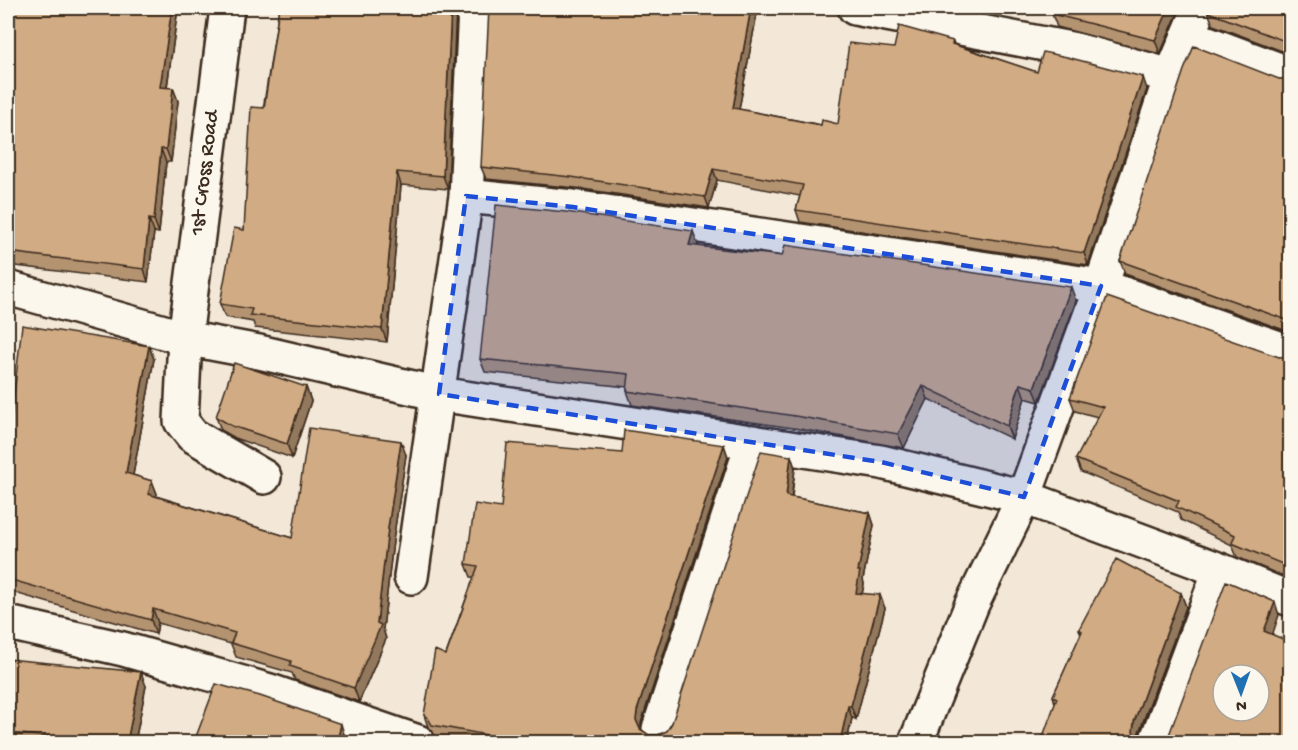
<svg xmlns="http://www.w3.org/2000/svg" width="1298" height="750" viewBox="0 0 1298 750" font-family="'Gochi Hand',sans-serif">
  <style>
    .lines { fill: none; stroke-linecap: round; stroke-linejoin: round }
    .minor-casing { stroke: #3b2a1e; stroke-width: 38 }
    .minor { stroke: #fbf7ec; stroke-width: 33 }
    .wall { fill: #b49371; stroke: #3b2a1e; stroke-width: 1.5 }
    .shaded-wall { fill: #92785c; stroke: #3b2a1e; stroke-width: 1.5 }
    .building { fill: #d1ab83; stroke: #3b2a1e; stroke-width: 1.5; fill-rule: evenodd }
    .marked { fill: #1d4ed8; fill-opacity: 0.2; stroke: #1d4ed8; stroke-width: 4.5; stroke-dasharray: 12 8; stroke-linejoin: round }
    .labels { text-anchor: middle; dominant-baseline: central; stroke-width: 4.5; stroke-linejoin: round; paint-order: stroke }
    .street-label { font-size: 21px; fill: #3b2a1e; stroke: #fbf7ec }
  </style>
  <rect width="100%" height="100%" fill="#f3e8d7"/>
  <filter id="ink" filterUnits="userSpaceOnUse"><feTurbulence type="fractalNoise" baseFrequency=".0167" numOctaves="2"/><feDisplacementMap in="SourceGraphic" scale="12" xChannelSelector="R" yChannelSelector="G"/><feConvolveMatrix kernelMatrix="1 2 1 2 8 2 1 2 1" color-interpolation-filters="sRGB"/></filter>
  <g filter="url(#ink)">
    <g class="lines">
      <!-- minor casing -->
      <g class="minor-casing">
        <path id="minor" d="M227,8L185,338L181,421L192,435L264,477
          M855,8L1076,50L1171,76
          M1189,36L1290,74
          M466,196L475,8
          M8,288L185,338L259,352L439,394L881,462L1024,497L1220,570L1290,599
          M411,577L466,196L573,207L1101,286L1290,352
          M8,623L123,649L270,691L418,742
          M659,729L753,442
          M916,742L972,604L1024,497L1101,286L1171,76L1200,8
          M1156,742L1220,570"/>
      </g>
      <!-- minor -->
      <use href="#minor" class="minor"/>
    </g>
    <!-- wall -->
    <path class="wall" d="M8,8H178L167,88H173L178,101L171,162H166L159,233L154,232L148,282L8,265Z
      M279,8H456L448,189L401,185L387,342L255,328L253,322L225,317L220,304L244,230Z
      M758,8L739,109L821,125L838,124L894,48L953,41L954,44L1037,72L1147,89L1088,265L800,222L796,210L800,196L717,180L709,208L576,188L486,179L481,167Z
      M1054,8H1180L1160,54L1057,27L1052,14Z
      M1290,8V54L1213,25L1208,12Z
      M1290,78V332L1125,274L1120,261L1279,79H1289Z
      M698,245V246L1076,301L1039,402L1025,398L1012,439L928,399L904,448L800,429L632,405L627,391V387L485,372L480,359Z
      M149,346L154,359L133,475L152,481L157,494L156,496L292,538L406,455L393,541L383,629L386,639L359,702L295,680L292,673L236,657L231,644L158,623L156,634L8,591V420H11Z
      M1290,356V579L1237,557L1232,545L1181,520L1178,512L1081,472L1076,459L1098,417L1075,411L1070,398L1279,357Z
      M306,387L311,401L292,458L237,439L221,430L216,417Z
      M724,445L728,457L641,723V729L649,735H658L667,731L672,723L791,456L795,468L792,497L870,513L874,525L863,579L864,584L862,594L885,608L856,719L852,718L847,742H463L436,738L432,730L428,727L424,715L474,577H471L466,564L501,508L622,453Z
      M1181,593L1186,607L1138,735V742L1055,703L1053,696L1081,634L1079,629Z
      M8,659L146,686L135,742H8Z"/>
    <!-- shaded-wall -->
    <path class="shaded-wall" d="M172,8H178L165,100L160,87Z
      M451,8H456L448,189L443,176Z
      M751,8H758L737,120L733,108Z
      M1169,8H1180L1160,54L1155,40Z
      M1143,77L1147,89L1088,265L1084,253Z
      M173,88L178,101L171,162L166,149Z
      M161,149L166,162L159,233L154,220Z
      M713,169L717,180L709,208L705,197Z
      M397,172L401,185L387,342L382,329Z
      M149,219L154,232L148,282L144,269Z
      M693,231L698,245L694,259L689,245Z
      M1071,287L1076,301L1039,402L1034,388Z
      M149,346L154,359L131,486L126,473Z
      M1020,384L1025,398L1012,439L1007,426Z
      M923,386L928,399L904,448L898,434Z
      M306,387L311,401L292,458L287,444Z
      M401,441L406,455L393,541L383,629L386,639L359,702L354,688L377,623L388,528Z
      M724,445L728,457L641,723V732L636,720L637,711Z
      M791,456L795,468L790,508L786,496Z
      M152,481L157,494L153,507L148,494Z
      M870,513L874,525L863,579L864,584L860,605L856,593L858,571Z
      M1290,555V576L1287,566Z
      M1181,593L1186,607L1138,735V742L1133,732L1134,722Z
      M880,595L885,608L856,719L851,706Z
      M1275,602L1279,615L1269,645L1264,631Z
      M153,609L158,623L156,634L151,620Z
      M141,672L146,686L135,742H127Z
      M848,706L852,718L847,742H840Z
      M341,724L345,737L344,742H337Z"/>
    <!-- building -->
    <path class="building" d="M8,8H172L160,87L173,88L166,149H161L154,220L149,219L144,269L8,252Z
      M279,8H451L443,176L397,172L382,329L250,315L252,309L220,304L234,228L244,230L251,107L264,108Z
      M489,8H751L733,108L821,125L822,120L838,124L849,43L894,48L899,26L953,41L952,44L1037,72L1043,52L1067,57L1143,77L1084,253L796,210L803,185L713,169L705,197L571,177L481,167Z
      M1054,8H1169L1155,40L1052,14Z
      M1210,8H1290V43L1208,12Z
      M1194,46L1279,79H1289L1290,78V321L1120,261L1184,70Z
      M496,205L566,212L693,231L689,245L782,256L785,245L1071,287L1034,388L1020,384L1007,426L923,386L898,434L795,416L627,391L629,374L480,359Z
      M1107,297L1279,357L1290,356V555L1287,566L1232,543L1235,535L1176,507L1179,501L1076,459L1103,407L1070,398Z
      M22,325L149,346L126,473L152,481L148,494L292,538L309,428L401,441L388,528L377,623L381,625L354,688L290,666L291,661L231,643L235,633L153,609L151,620L8,579V420H11Z
      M234,363L306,387L287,444L232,426L216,417Z
      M624,430L724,445L637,711L636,720L640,729L649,735H658L667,731L672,723L761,451L791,456L786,496L870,513L858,571H860L856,593L880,595L851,706H848L840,742H525L432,725L428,718L424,715L435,650L446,655L478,566L466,564L475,504L501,508L507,443L622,453Z
      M1116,559L1181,593L1134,722L1133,732L1137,741L1139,742H1041L1057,698L1053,696L1082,631L1079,629Z
      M1226,581L1275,602L1264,631L1290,642V742H1164L1169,735ZM1223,675H1259V711H1223Z
      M8,659L141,672L127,742H75V739L8,733Z
      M216,684L260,696L341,724L337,742H194Z"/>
  </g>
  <!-- marked area -->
  <path class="marked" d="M466,196L573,207L1101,286L1024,497L881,462L439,394Z"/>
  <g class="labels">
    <!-- street labels -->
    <g class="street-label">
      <text transform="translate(206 173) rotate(-83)">1st Cross Road</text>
    </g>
  </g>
  <!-- margin -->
  <rect width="1298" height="750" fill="none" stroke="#fbf7ec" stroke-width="30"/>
  <rect x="15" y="15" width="1268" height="720" fill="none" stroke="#3b2a1e" stroke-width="2" filter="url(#ink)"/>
  <!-- north arrow -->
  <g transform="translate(1241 693) rotate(179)"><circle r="28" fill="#fbf7ec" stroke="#aea59a" stroke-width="1.5"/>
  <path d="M0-4.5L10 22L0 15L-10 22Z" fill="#1f6fb2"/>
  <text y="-9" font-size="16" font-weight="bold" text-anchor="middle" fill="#3b2a1e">N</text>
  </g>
</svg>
